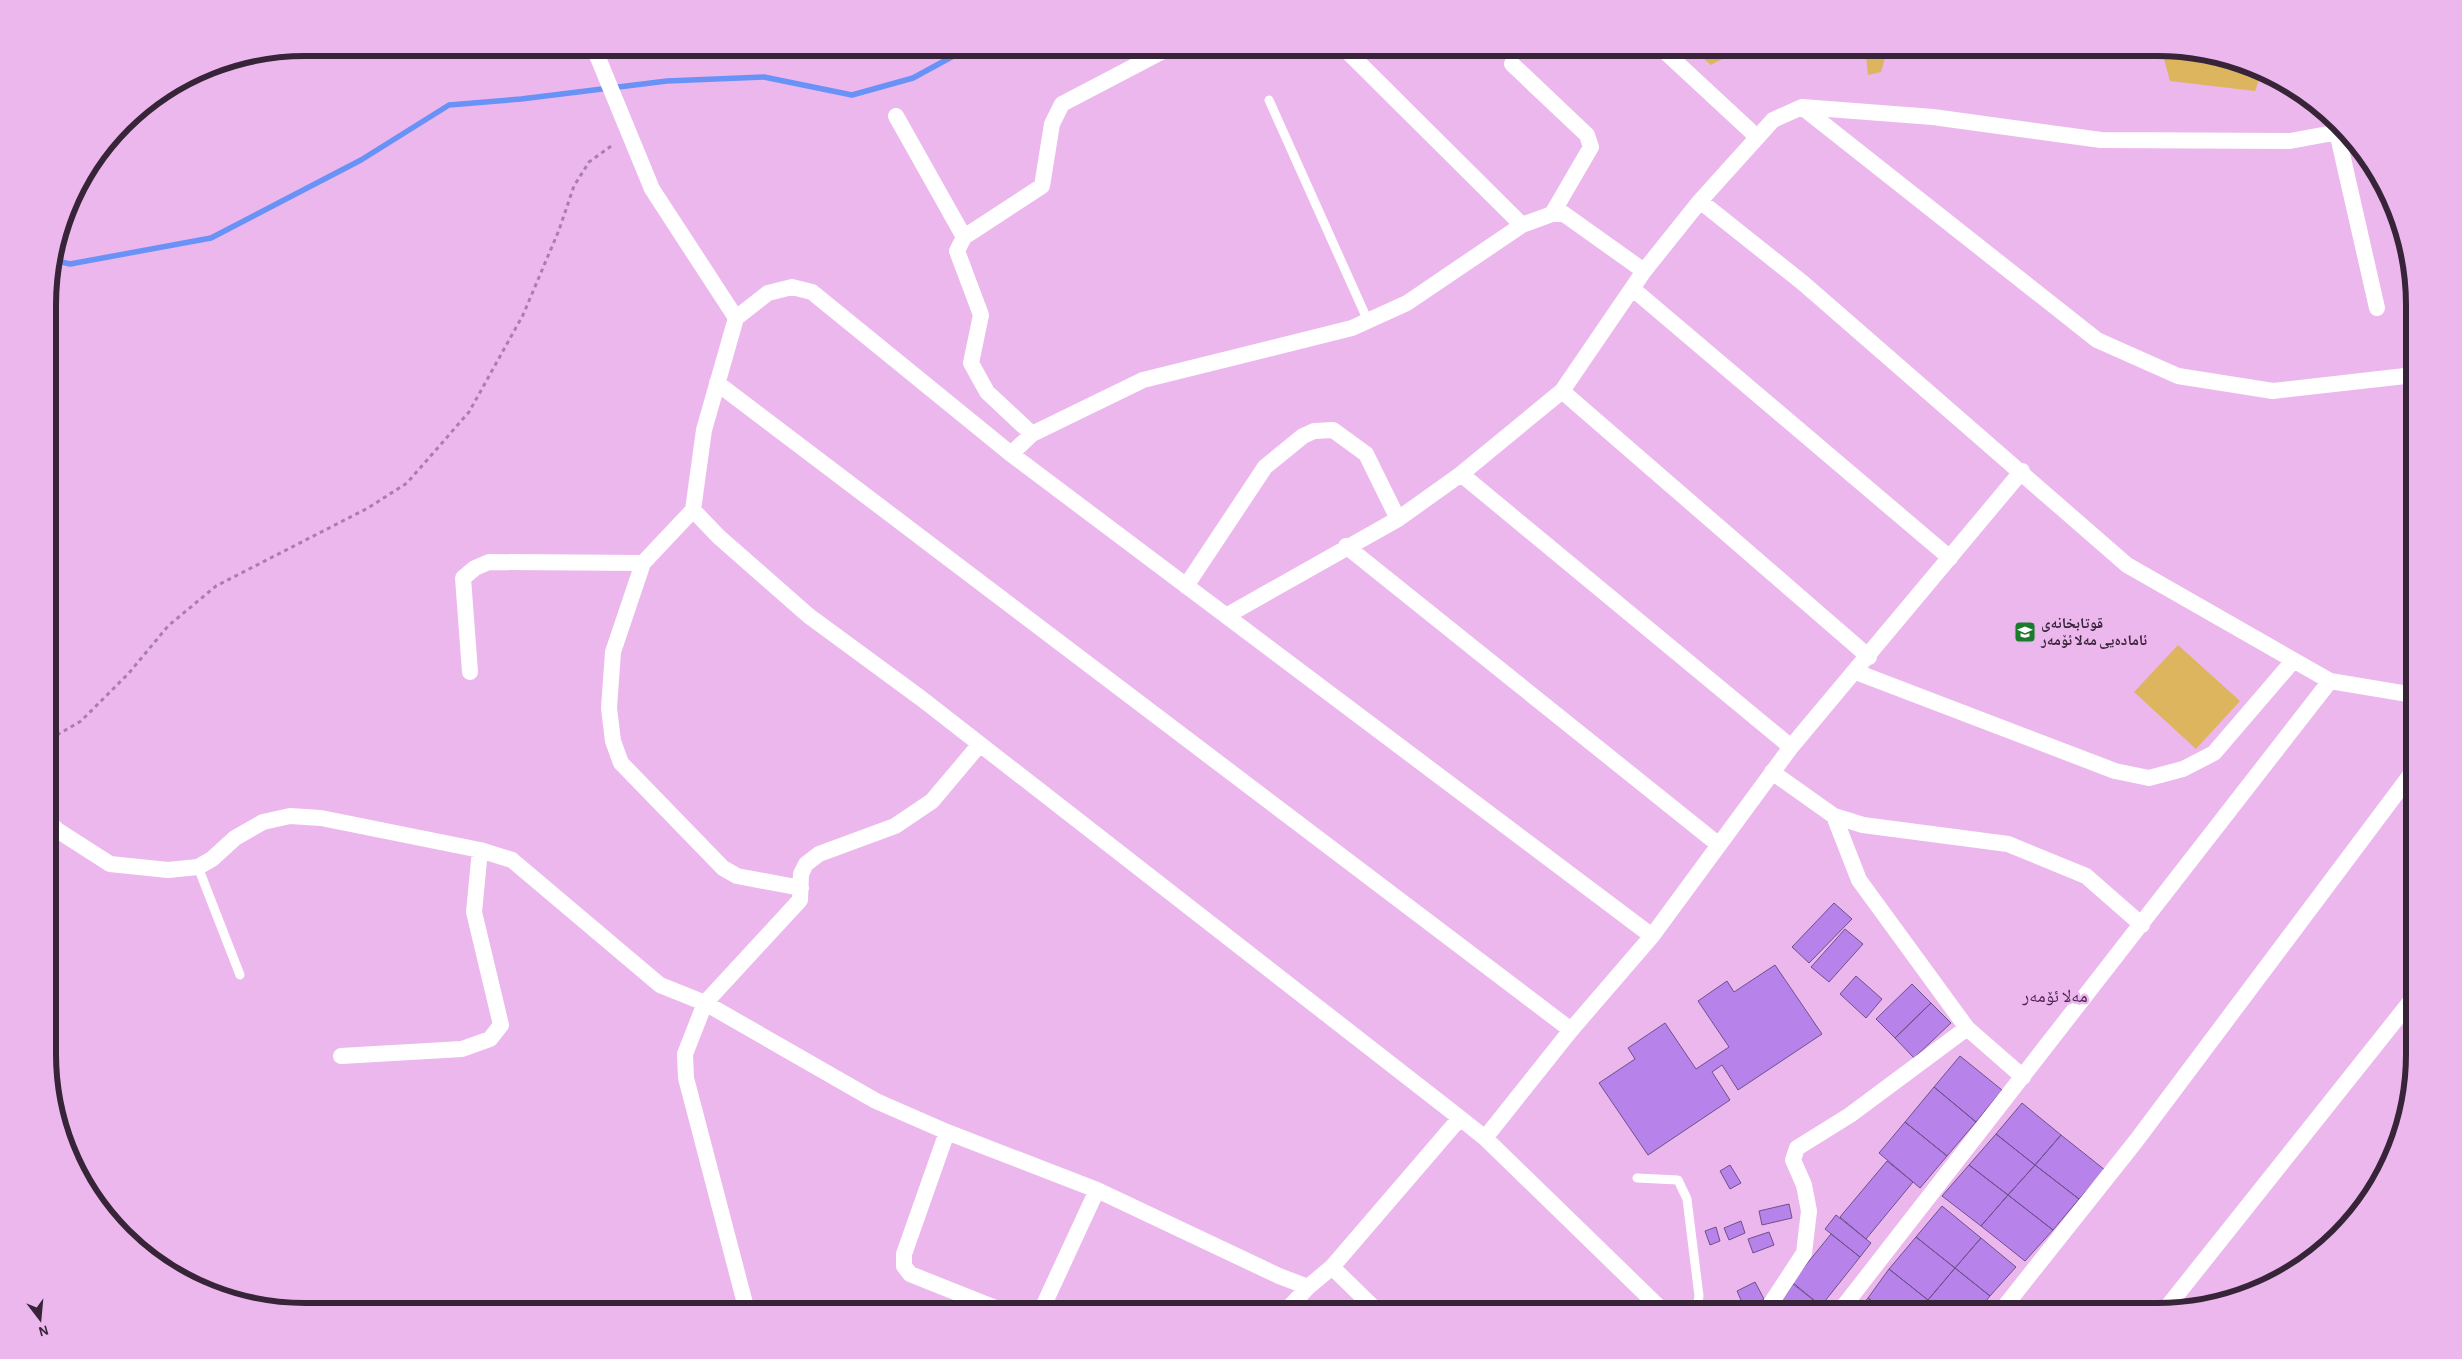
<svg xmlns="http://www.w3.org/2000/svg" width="2462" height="1359" viewBox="0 0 2462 1359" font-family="'Alegreya Sans','Noto Naskh Arabic',sans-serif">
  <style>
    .green { fill: #dcb55e }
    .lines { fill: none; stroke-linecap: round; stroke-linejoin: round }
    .stream { stroke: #6992f6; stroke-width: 5.5 }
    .building { fill: #b783eb; stroke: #6d518a }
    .path { stroke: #a87fa9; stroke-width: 3; stroke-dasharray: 4 4; stroke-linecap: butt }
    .lane { stroke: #fff; stroke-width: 9 }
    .street { stroke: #fff; stroke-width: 16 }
    .labels { text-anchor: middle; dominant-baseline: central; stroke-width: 5; stroke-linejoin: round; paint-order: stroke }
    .poi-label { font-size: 15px; font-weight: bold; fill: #382439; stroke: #ecb7ed; text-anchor: start }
    .quarter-label { font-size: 18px; fill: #502552; stroke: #ecb7ed }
    .rim { fill: none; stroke: #382439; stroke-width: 6 }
  </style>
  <rect width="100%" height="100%" fill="#ecb7ed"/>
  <!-- green -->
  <path class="green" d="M1692,48H1743L1711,65Z
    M1865,48H1888L1881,72L1868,75Z
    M2161,48L2224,56L2262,72L2255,91L2170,81Z
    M2178,645L2240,701L2196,749L2134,692Z"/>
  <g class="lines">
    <!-- stream -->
    <path class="stream" d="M53,260L70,264L211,238L361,160L449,105L521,99L667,81L764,77L852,95L913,78L968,48"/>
  </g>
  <!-- building -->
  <path class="building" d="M1834,903L1852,919L1809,963L1792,947Z
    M1845,929L1863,944L1829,982L1811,967Z
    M1775,965L1822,1034L1738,1090L1722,1065L1712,1072L1730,1100L1648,1155L1599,1083L1635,1059L1628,1048L1665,1023L1696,1069L1729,1047L1698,1001L1727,981L1734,992Z
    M1856,976L1882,999L1866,1018L1840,994Z
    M1912,984L1931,1003L1895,1038L1876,1019Z
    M1931,1003L1951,1023L1914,1058L1895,1038Z
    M1960,1056L2002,1090L1976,1122L1934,1087Z
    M1934,1087L1976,1122L1947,1156L1905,1122Z
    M2022,1103L2061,1135L2035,1165L1996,1134Z
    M1905,1122L1947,1156L1920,1188L1879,1153Z
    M1996,1134L2035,1165L2008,1195L1969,1165Z
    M2061,1135L2105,1170L2079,1199L2035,1165Z
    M1887,1161L1913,1182L1866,1239L1840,1217Z
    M1730,1165L1741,1183L1730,1189L1720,1171Z
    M1969,1165L2008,1195L1981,1226L1942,1196Z
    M2035,1165L2079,1199L2053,1230L2008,1195Z
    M2008,1195L2053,1230L2025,1261L1981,1226Z
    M1789,1204L1792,1218L1762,1225L1759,1211Z
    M1942,1206L1981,1238L1955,1268L1916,1237Z
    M1836,1215L1871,1243L1860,1257L1825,1229Z
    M1741,1221L1745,1233L1729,1240L1724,1228Z
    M1716,1227L1720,1241L1710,1245L1705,1231Z
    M1769,1232L1774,1245L1753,1253L1748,1239Z
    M1831,1234L1860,1257L1821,1306L1792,1282Z
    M1916,1237L1955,1268L1928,1300L1889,1269Z
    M1981,1238L2016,1267L1990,1296L1955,1268Z
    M1955,1268L1990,1296L1978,1311H1943L1928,1300Z
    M1889,1269L1928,1300L1918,1311H1884L1868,1298Z
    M1755,1282L1764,1299L1745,1309L1737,1291Z
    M1793,1284L1825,1309L1823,1311H1775Z
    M1868,1298L1884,1311H1857Z
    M1928,1300L1943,1311H1918Z"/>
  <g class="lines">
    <!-- path -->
    <path class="path" d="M50,739L81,721L129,673L168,626L216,586L368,508L407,483L469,412L523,315L559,230L574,186L589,162L614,144"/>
    <!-- lane -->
    <path class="lane" d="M1269,100L1368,321
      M198,867L240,975
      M1637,1178L1678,1180L1687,1199L1699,1296L1697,1307L1693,1311"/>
    <!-- street -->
    <path class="street" d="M594,48L652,189L736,318
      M1344,48L1522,225L1552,214H1564L1644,271
      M1661,48L1757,137
      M1512,64L1587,135L1591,147L1552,214
      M1802,107L2097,340L2178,376L2273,391L2414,375
      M896,116L964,237
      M2337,132L2377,308
      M1700,201L1803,283L2127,565L2330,681L2414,695
      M1633,289L1950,558
      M717,383L1571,1030
      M1562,391L1869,657
      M1032,434L987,392L971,363L981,315L957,251L964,237L1042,186L1052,124L1062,104L1169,48
      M1011,454L1032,434L1143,380L1352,328L1407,303L1522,225
      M1461,474L1791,747
      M693,510L643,563L613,652L609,708L613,741L621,763L723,868L737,876L801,888
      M1346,546L1719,845
      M1186,586L1265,467L1303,436L1314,431L1333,430L1366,454L1398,519
      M1226,616L1398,519L1461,474L1562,391L1644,271L1700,201L1773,120L1802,107L1933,117L2101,140L2290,141L2344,131
      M470,672L463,578L475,568L489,562L643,563
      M1856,672L2115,771L2149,778L2183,769L2214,753L2293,661
      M1772,772L1834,816L1863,825L2008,844L2086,876L2142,925
      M50,823L57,830L110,864L168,870L198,867L212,859L235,838L263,822L290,816L321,818L480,850L512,860L660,985L705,1003L876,1101L947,1132L1097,1190L1279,1276L1308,1287L1332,1267L1460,1118
      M1652,936L1011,454L812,292L792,287L768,293L736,318L704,430L693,510L719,537L809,616L922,699L1460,1118L1485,1138L1663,1311
      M1967,1028L2023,1077
      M341,1056L462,1049L490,1039L501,1025L474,912L480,850
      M947,1132L904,1254V1266L910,1274L1003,1311
      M1485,1138L1571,1030L1652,936L1791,747L2022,471
      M1332,1267L1377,1311
      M747,1311L686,1078L685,1054L705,1003L800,900L801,874L806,864L819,854L895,826L932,801L980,744
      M1041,1311L1097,1190
      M1286,1311L1308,1287
      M1766,1311L1804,1253L1809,1211L1804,1185L1793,1160L1797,1148L1850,1115L1967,1028L1859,880L1834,816
      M1840,1311L2330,681
      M2001,1311L2136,1141L2414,770
      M2164,1311L2414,997"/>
  </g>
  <!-- icons -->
  <defs>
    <g id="school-square" transform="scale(1.125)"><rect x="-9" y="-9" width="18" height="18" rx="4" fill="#1b7b2d" stroke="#ecb7ed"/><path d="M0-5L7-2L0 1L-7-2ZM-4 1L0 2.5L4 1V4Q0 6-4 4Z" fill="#fff"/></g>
  </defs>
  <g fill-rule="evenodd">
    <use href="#school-square" x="2025" y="632"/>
  </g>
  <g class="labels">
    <!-- poi labels -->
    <g class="poi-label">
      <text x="2041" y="623">قوتابخانەی<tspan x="2041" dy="17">ئامادەیی مەلا ئۆمەر</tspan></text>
    </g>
    <!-- quarter labels -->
    <g class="quarter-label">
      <text x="2055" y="997">مەلا ئۆمەر</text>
    </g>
  </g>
  <!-- crop -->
  <path d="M0 0H2462V1359H0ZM305 56H2157A249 249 0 0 1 2406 305V1054A249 249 0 0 1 2157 1303H305A249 249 0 0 1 56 1054V305A249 249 0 0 1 305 56Z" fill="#ecb7ed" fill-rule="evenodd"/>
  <path class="rim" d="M305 56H2157A249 249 0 0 1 2406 305V1054A249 249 0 0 1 2157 1303H305A249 249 0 0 1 56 1054V305A249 249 0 0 1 305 56Z"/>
  <!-- north arrow -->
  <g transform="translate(40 1319) rotate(164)" stroke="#ecb7ed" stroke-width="4" paint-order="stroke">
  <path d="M0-4L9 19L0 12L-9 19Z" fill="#382439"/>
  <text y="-8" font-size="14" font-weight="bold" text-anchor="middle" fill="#382439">N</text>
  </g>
</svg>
